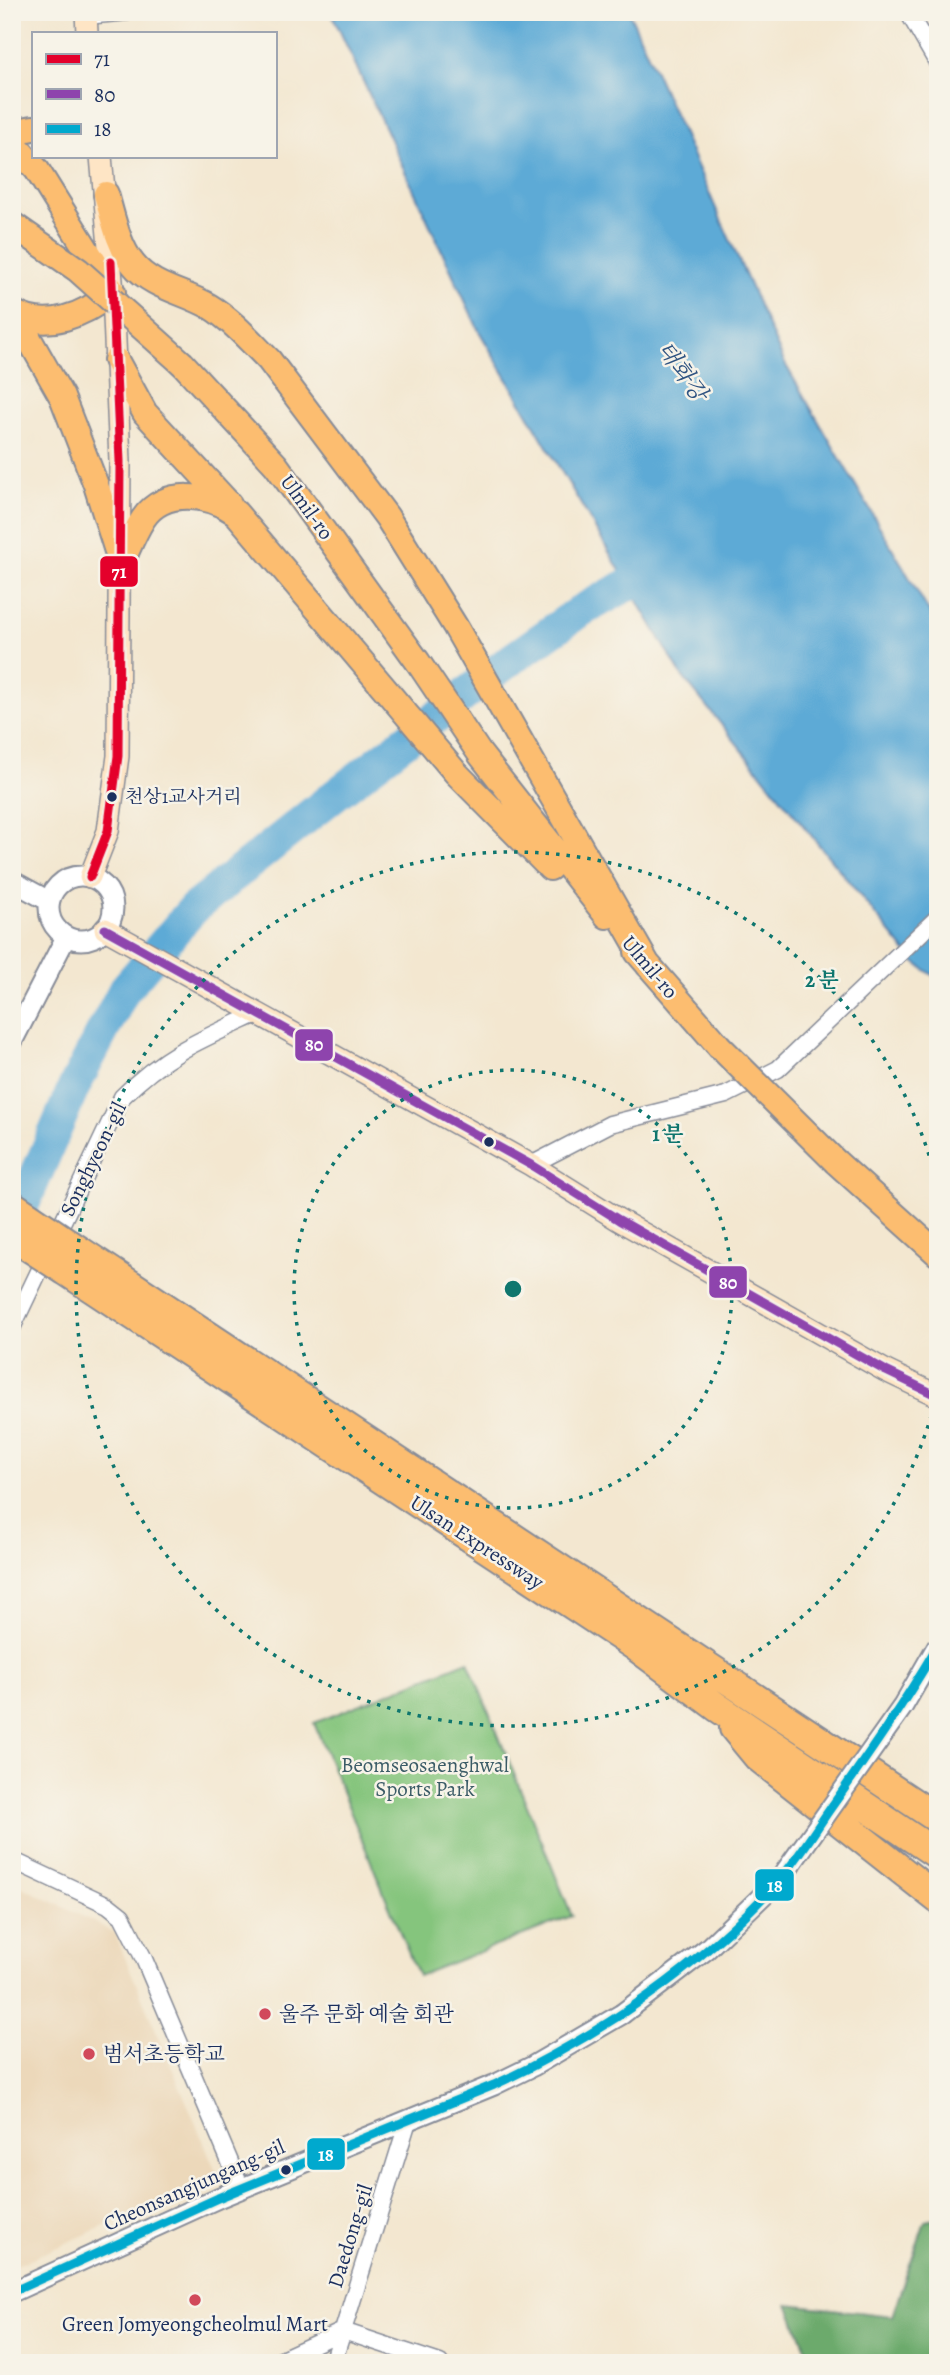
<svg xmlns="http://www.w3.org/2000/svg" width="950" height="2375" viewBox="0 0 950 2375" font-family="Alegreya,'Noto Serif KR',serif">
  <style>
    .built { fill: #ecd8ba }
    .green { fill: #85c57d; stroke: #507a6e; stroke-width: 2 }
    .forest { fill: #6caa6c; stroke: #446c65; stroke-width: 2 }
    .water { fill: #5daad6; stroke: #3c6c9a; stroke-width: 2 }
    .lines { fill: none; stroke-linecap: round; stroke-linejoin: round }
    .river { stroke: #5daad6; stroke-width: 33 }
    .minor-casing { stroke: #878b97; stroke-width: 19 }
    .tertiary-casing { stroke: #878b97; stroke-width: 23 }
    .secondary-casing { stroke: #878b97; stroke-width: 24 }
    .primary-casing { stroke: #878b97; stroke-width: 28 }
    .motorway-casing { stroke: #878b97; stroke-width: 32 }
    .minor { stroke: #fff; stroke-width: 16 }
    .tertiary { stroke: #fff; stroke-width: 19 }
    .secondary { stroke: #fee5c5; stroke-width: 21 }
    .primary { stroke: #fcbd6f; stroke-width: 24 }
    .motorway { stroke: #fcbd6f; stroke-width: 28 }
    .tertiary-bridge-casing { stroke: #878b97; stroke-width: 23; stroke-linecap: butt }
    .primary-bridge-casing { stroke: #878b97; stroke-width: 28; stroke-linecap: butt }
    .motorway-bridge-casing { stroke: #878b97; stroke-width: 32; stroke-linecap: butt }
    .tertiary-bridge { stroke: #fff; stroke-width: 19 }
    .primary-bridge { stroke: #fcbd6f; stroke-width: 24 }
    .motorway-bridge { stroke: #fcbd6f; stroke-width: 28 }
    .bus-1-casing { stroke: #f7f3e8; stroke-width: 14 }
    .bus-2-casing { stroke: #f7f3e8; stroke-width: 14 }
    .bus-3-casing { stroke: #f7f3e8; stroke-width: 14 }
    .bus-1 { stroke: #e4002b; stroke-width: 9 }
    .bus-2 { stroke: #8e44ad; stroke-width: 9 }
    .bus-3 { stroke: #00a9ce; stroke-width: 9 }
    .ring { fill: none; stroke: #0f766e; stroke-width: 3.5; stroke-dasharray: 3.5 7 }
    .bus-dot { fill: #1b2f5e; stroke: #f7f3e8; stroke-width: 2.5 }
    .poi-dot { fill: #d1495b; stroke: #f7f3e8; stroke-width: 2.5 }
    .labels { text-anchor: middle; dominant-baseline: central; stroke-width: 5; stroke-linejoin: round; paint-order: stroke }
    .bus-label { font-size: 19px; fill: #1b2f5e; stroke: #f7f3e8; text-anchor: start }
    .street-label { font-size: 21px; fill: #1b2f5e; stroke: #f7f3e8 }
    .park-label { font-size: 21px; fill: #3b5c67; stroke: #f7f3e8 }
    .poi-label { font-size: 21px; fill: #1b2f5e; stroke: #f7f3e8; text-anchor: start }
    .water-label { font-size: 23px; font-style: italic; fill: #2f5482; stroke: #f7f3e8 }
    .centre { fill: #0f766e; stroke: #f7f3e8; stroke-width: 3.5 }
    .ring-label { font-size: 21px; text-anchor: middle; font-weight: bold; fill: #0f766e; stroke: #f7f3e8; stroke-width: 5; stroke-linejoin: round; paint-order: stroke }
    .line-badge { stroke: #f7f3e8; stroke-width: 2.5 }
    .badge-label { font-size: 19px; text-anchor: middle; font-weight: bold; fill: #fff }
  </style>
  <rect width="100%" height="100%" fill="#f7f3e8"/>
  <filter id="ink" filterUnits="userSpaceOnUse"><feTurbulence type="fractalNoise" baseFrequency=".0143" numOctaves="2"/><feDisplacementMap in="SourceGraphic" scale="14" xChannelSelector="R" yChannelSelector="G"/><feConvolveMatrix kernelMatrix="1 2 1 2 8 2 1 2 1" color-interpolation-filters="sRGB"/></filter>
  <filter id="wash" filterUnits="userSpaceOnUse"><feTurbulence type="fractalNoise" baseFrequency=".00686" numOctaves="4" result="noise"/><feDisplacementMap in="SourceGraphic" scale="28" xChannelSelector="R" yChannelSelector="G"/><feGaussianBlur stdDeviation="1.57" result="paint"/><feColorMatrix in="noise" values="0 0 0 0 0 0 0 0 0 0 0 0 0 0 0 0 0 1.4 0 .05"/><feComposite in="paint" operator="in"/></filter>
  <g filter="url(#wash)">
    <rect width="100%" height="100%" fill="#f3e7d0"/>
    <!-- built -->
    <path class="built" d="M12,1882L114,1932L218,2176L12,2267Z"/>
    <!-- green -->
    <path class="green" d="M468,1661L572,1916L418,1976L314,1723Z"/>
    <!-- forest -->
    <path class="forest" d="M938,2218V2363H812L788,2304L892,2316L925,2221Z"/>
    <!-- water -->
    <path class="water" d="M331,12H629L784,362L938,627V979L913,961L682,676L479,331Z"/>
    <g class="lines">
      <!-- river -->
      <path class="river" d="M12,1231L74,1087L124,990L194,908L331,798L505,664L579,612L667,563"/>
    </g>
  </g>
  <g filter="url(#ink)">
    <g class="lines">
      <!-- minor casing -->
      <g class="minor-casing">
        <path id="minor" d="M908,12L938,64
          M86,16L128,12
          M531,1165L610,1124L726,1095L778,1069L938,917
          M12,1328L122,1097C166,1053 202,1039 257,1014
          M12,1860L108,1905L122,1916L144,1959L241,2188
          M273,2363L343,2331L440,2363
          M333,2363L408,2121"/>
      </g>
      <!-- tertiary casing -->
      <g class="tertiary-casing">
        <path id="tertiary" d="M49 908a32 32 0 1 1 64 0a32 32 0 1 1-64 0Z
          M12,881L49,901
          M12,1042L66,937
          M12,2292L218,2198L494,2085L533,2066L622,2014"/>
      </g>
      <!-- secondary casing -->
      <g class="secondary-casing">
        <path id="secondary" d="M86,12L87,33
          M90,877L108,831L118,756L120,461L113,292L101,156
          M105,929L531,1165L619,1220L886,1371L938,1396"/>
      </g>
      <!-- primary casing -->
      <g class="primary-casing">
        <path id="primary" d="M12,132L33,128
          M12,142L37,170L113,292C86,314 46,333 12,311
          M106,194C113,218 118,245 133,264C151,287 185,292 209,306C232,320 250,341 269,360L387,517L455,626L648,965
          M15,314L62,397L96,485L121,564
          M116,360L145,413L229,504
          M183,364L276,465L418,662L480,754L607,916
          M121,564C128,549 134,533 143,519C164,487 209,494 236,513L456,773L550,868
          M637,952L719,1046
          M836,1162L938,1254"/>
      </g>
      <!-- motorway casing -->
      <g class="motorway-casing">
        <path id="motorway" d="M80,1251L938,1819
          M66,1271L635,1646L717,1707L938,1855
          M734,1728L758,1757L938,1899"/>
      </g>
      <!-- minor -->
      <use href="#minor" class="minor"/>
      <!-- tertiary -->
      <use href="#tertiary" class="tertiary"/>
      <!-- secondary -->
      <use href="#secondary" class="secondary"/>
      <!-- primary -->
      <use href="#primary" class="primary"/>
      <!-- motorway -->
      <use href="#motorway" class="motorway"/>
      <!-- tertiary-bridge casing -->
      <g class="tertiary-bridge-casing">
        <path id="tertiary-bridge" d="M622,2014L707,1949L781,1878L903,1706L938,1645"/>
      </g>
      <!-- primary-bridge casing -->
      <g class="primary-bridge-casing">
        <path id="primary-bridge" d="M12,224L78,270L183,364
          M719,1046L836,1162"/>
      </g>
      <!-- motorway-bridge casing -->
      <g class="motorway-bridge-casing">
        <path id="motorway-bridge" d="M12,1205L80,1251
          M12,1236L66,1271"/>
      </g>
      <!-- tertiary-bridge -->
      <use href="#tertiary-bridge" class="tertiary-bridge"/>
      <!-- primary-bridge -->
      <use href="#primary-bridge" class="primary-bridge"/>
      <!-- motorway-bridge -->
      <use href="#motorway-bridge" class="motorway-bridge"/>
      <!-- bus-1 casing -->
      <g class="bus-1-casing">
        <path id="bus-1" d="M90,877L108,831L118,756L120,461L111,262"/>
      </g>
      <!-- bus-2 casing -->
      <g class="bus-2-casing">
        <path id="bus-2" d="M105,929L531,1165L619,1220L886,1371L938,1396"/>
      </g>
      <!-- bus-3 casing -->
      <g class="bus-3-casing">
        <path id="bus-3" d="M12,2292L218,2198L494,2085C599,2036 703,1966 781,1878C799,1857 814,1832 830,1809C868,1755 905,1702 938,1645"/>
      </g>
      <!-- bus-1 -->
      <use href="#bus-1" class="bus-1"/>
      <!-- bus-2 -->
      <use href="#bus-2" class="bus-2"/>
      <!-- bus-3 -->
      <use href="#bus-3" class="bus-3"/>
    </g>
  </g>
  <!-- distance rings -->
  <g class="ring">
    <circle cx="513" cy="1289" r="219"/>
    <path d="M937 1395A437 437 0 1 1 937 1183"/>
  </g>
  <!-- markers -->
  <g class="bus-dot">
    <circle cx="112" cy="797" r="6"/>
    <circle cx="489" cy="1142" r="6"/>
    <circle cx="286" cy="2170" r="6"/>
  </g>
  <g class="poi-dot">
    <circle cx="265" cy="2014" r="7"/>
    <circle cx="89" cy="2054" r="7"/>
    <circle cx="195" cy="2300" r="7"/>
  </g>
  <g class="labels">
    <!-- bus labels -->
    <g class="bus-label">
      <text x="125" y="797">천상1교사거리</text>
    </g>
    <!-- street labels -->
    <g class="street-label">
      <text transform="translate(307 507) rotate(54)">Ulmil-ro</text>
      <text transform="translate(650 967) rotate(50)">Ulmil-ro</text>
      <text transform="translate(93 1159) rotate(-64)">Songhyeon-gil</text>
      <text transform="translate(477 1542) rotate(33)">Ulsan Expressway</text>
      <text transform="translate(194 2185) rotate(-24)">Cheonsangjungang-gil</text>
      <text transform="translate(350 2236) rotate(-73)">Daedong-gil</text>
    </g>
    <!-- park labels -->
    <g class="park-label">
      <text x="425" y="1765">Beomseosaenghwal<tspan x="425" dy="24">Sports Park</tspan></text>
    </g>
    <!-- poi labels -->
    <g class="poi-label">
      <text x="279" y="2014">울주 문화 예술 회관</text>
      <text x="103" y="2054">범서초등학교</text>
      <text x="195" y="2324" text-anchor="middle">Green Jomyeongcheolmul Mart</text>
    </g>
    <!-- water labels -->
    <g class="water-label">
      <text transform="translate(682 371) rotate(54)">태화강</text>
    </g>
  </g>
  <circle cx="513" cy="1289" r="10" class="centre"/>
  <g class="ring-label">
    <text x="822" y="987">2 분</text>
    <text x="668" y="1141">1 분</text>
  </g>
  <g class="line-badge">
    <rect x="99" y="555" width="40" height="33" rx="7" fill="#e4002b"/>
    <rect x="294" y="1028" width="40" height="34" rx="7" fill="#8e44ad"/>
    <rect x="708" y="1265" width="40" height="34" rx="7" fill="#8e44ad"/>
    <rect x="754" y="1868" width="41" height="34" rx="7" fill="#00a9ce"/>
    <rect x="306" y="2137" width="40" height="34" rx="7" fill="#00a9ce"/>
  </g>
  <g class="badge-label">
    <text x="119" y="578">71</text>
    <text x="314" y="1051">80</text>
    <text x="728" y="1289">80</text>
    <text x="775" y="1892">18</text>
    <text x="326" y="2161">18</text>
  </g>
  <!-- margin -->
  <rect width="950" height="2375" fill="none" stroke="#f7f3e8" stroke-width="42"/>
  <!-- legend -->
  <rect x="32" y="32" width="245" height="126" fill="#f7f3e8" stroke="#9fa5b1" stroke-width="2"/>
  <rect x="46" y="54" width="35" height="10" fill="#e4002b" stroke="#9fa5b1" stroke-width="2"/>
  <text x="94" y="66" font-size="21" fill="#1b2f5e">71</text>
  <rect x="46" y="89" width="35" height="10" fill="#8e44ad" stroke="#9fa5b1" stroke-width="2"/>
  <text x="94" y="102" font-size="21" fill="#1b2f5e">80</text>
  <rect x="46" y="124" width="35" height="10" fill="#00a9ce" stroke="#9fa5b1" stroke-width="2"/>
  <text x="94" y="136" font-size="21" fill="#1b2f5e">18</text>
</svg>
